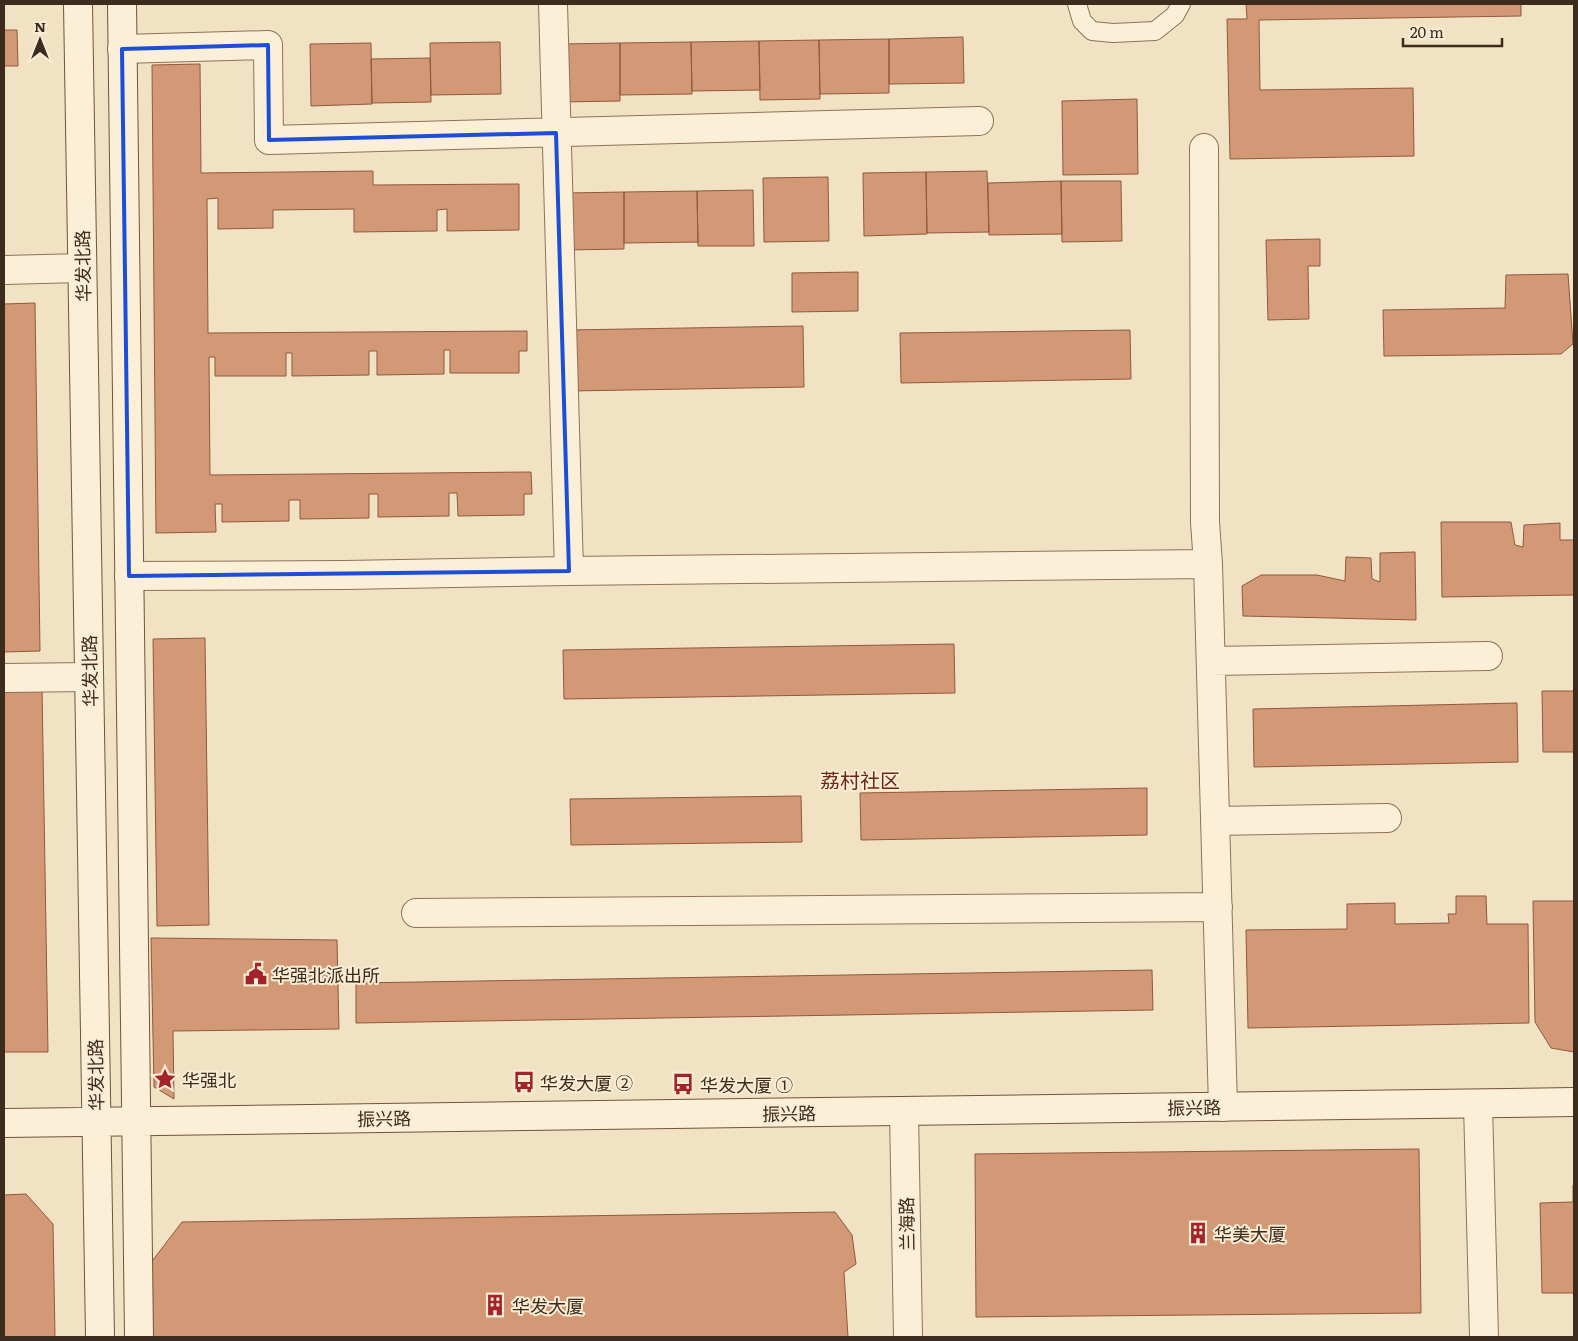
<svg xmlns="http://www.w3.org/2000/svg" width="1578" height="1341" viewBox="0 0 1578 1341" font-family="Literata,'Noto Sans SC',serif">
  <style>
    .building { fill: #d39977; stroke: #8f593c }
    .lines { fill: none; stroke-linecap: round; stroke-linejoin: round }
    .lane-casing { stroke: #8e7258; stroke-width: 20 }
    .street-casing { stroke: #8e7258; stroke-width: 30 }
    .secondary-casing { stroke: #70533c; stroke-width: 30 }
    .lane { stroke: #fbefd8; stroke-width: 18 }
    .street { stroke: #fbefd8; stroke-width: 28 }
    .secondary { stroke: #fbefd8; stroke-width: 28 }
    .marked { fill: none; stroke: #1d4ed8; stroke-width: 4; stroke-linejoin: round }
    .labels { text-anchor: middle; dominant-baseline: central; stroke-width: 4; stroke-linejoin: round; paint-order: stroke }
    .street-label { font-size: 18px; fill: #3d2b1e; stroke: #f8ecd4 }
    .poi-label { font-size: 18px; fill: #3d2b1e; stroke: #f8ecd4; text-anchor: start }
    .quarter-label { font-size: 20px; fill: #6d2719; stroke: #f8ecd4 }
  </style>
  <rect width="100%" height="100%" fill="#f2e2c4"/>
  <!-- building -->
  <path class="building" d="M1246,4H1521V16L1259,20L1260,90L1413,88L1414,156L1230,159L1227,19H1247Z
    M4,30H17L18,66H4Z
    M963,37L964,83L889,84V39Z
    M889,39V93L820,94L819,40Z
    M819,40L820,99L760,100L759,41Z
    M759,41L760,90L692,91L691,42Z
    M500,42L501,94L431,95L430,43Z
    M691,42L692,94L620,95V43Z
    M371,43L372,104L311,106L310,44Z
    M620,43V101L562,102V44Z
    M430,58L431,102L372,103L371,59Z
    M200,64L201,173L373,171V185L519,184V230L447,231V209L437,210V231L354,232V209L273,210V228L218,229V198L207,199L208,333L527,331V351H519V373H450V350H444V374L377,375V351H369V375L292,376V353H286V376H215V357H209L210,475L531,472L532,494H524V515L458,516L457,493H449V516L378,517V494H369V518L300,519V500H289V521L222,522V504H215L216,532L156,533L152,65Z
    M1137,99L1138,174L1063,175L1062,101Z
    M987,171L989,232L927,233L926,172Z
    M926,172L927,234L864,236L863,173Z
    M828,177L829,241L764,242L763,178Z
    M1061,181H1121L1122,241L1062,242Z
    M1061,181L1062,234L989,235L988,183Z
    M753,190L754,246H698L697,191Z
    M697,191L698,242L624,243V192Z
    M624,192V249L566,250V193Z
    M1320,239V266H1308L1309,319L1268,320L1266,240Z
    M858,272V311L792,312V273Z
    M1568,274L1573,344L1561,354L1384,356L1383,310L1505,308L1506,275Z
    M35,303L40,651L4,652V304Z
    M803,326L804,387L570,391L569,330Z
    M1130,330L1131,379L901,383L900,333Z
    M1441,522H1511L1515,545L1523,547L1524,525L1560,523V540H1574V595L1442,597Z
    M1415,552L1416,620L1243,616L1242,586L1261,575H1317L1345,581L1346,557L1371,558L1372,579L1380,582V553Z
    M205,638L209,925L157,926L153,639Z
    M954,644L955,693L564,699L563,650Z
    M4,687H42L48,1052H4Z
    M1542,691H1574V752H1543Z
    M1517,703L1518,762L1254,767L1253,709Z
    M1147,788V835L861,840L860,793Z
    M801,796L802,842L571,845L570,799Z
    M1456,896H1486L1487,924H1528L1529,1023L1248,1028L1246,930L1347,929V904L1395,903V924L1449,923L1448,914H1456Z
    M1533,901H1574V1052L1551,1048L1535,1022Z
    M151,938L337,940L339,1029L173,1031L174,1099L154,1087Z
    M1152,970L1153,1010L356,1023V983Z
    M1419,1149L1421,1313L976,1317L975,1154Z
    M1573,1185H1574V1293H1542L1540,1203L1573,1202Z
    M26,1194L53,1224L55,1337H4V1195Z
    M835,1212L852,1235L856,1264L844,1272L848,1337H144L143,1273L182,1222Z"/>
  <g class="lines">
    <!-- lane casing -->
    <g class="lane-casing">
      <path id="lane" d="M1077,4L1082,21L1092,31L1113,33L1155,31L1175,15L1181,4"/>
    </g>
    <!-- street casing -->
    <g class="street-casing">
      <path id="street" d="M553,4L569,571
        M122,49L268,45L269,140L979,121
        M1204,148L1205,522L1208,564L1223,1107
        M4,270L82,268
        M129,576L345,575L569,571L1208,564
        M1211,661L1488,656
        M4,678L89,677
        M1215,821L1387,818
        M416,913L1218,907
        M1478,1104L1484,1337
        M904,1111L908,1337"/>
    </g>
    <!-- secondary casing -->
    <g class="secondary-casing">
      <path id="secondary" d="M78,4L100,1337
        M122,4L139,1337
        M4,1123L1574,1102"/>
    </g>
    <!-- lane -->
    <use href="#lane" class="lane"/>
    <!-- street -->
    <use href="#street" class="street"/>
    <!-- secondary -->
    <use href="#secondary" class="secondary"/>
  </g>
  <!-- marked area -->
  <path class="marked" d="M268,45L269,140L556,133L569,571L129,576L122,49Z"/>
  <!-- icons -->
  <defs>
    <g id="civic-bare" transform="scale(1.725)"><path d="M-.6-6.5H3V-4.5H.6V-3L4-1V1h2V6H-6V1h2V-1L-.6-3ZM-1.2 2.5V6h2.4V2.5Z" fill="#a2232a" stroke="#f8ecd4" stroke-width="2.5" paint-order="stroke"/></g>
    <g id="sight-bare" transform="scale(1.725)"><path d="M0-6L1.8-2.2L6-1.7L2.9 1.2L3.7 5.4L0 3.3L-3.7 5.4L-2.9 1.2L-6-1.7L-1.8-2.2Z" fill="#a2232a" stroke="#f8ecd4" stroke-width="2.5" paint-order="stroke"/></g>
    <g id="bus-bare" transform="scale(1.725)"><path d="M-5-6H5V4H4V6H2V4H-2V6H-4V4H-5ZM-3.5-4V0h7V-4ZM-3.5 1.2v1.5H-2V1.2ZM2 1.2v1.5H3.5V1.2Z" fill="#a2232a" stroke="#f8ecd4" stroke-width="2.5" paint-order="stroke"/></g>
    <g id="building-bare" transform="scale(1.725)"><path d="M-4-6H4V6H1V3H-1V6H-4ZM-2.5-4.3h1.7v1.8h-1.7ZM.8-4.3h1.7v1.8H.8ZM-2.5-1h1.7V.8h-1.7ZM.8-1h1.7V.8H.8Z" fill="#a2232a" stroke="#f8ecd4" stroke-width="2.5" paint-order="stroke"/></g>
  </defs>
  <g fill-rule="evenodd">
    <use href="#civic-bare" x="256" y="974"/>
    <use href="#sight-bare" x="165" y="1079"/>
    <use href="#bus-bare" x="524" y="1082"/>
    <use href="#bus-bare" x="683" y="1084"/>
    <use href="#building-bare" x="1198" y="1233"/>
    <use href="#building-bare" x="495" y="1305"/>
  </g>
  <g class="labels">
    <!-- street labels -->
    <g class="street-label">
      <text transform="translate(82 266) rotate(-91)">华发北路</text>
      <text transform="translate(89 671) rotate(-91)">华发北路</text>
      <text transform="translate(95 1075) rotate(-91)">华发北路</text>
      <text transform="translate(1194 1107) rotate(-1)">振兴路</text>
      <text transform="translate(789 1113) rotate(-1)">振兴路</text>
      <text transform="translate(384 1118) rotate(-1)">振兴路</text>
      <text transform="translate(906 1224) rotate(-91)">兰海路</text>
    </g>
    <!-- poi labels -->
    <g class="poi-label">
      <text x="272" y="974">华强北派出所</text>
      <text x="182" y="1079">华强北</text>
      <text x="540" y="1082">华发大厦 ②</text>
      <text x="700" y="1084">华发大厦 ①</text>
      <text x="1214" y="1233">华美大厦</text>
      <text x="512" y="1305">华发大厦</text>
    </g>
    <!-- quarter labels -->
    <g class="quarter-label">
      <text x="860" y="779">荔村社区</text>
    </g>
  </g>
  <!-- border -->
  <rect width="1578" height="1341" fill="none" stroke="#3d2b1e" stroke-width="10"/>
  <!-- north arrow -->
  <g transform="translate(40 40)" stroke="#f8ecd4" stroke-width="4" paint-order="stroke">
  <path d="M0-4L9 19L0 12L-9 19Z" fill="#3d2b1e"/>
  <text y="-8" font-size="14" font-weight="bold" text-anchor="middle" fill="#3d2b1e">N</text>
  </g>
  <!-- scale -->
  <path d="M1403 38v8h99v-8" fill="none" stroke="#3d2b1e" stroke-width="2.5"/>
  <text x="1410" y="38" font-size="15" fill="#3d2b1e" stroke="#f8ecd4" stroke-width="4" paint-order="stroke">20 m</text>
</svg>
